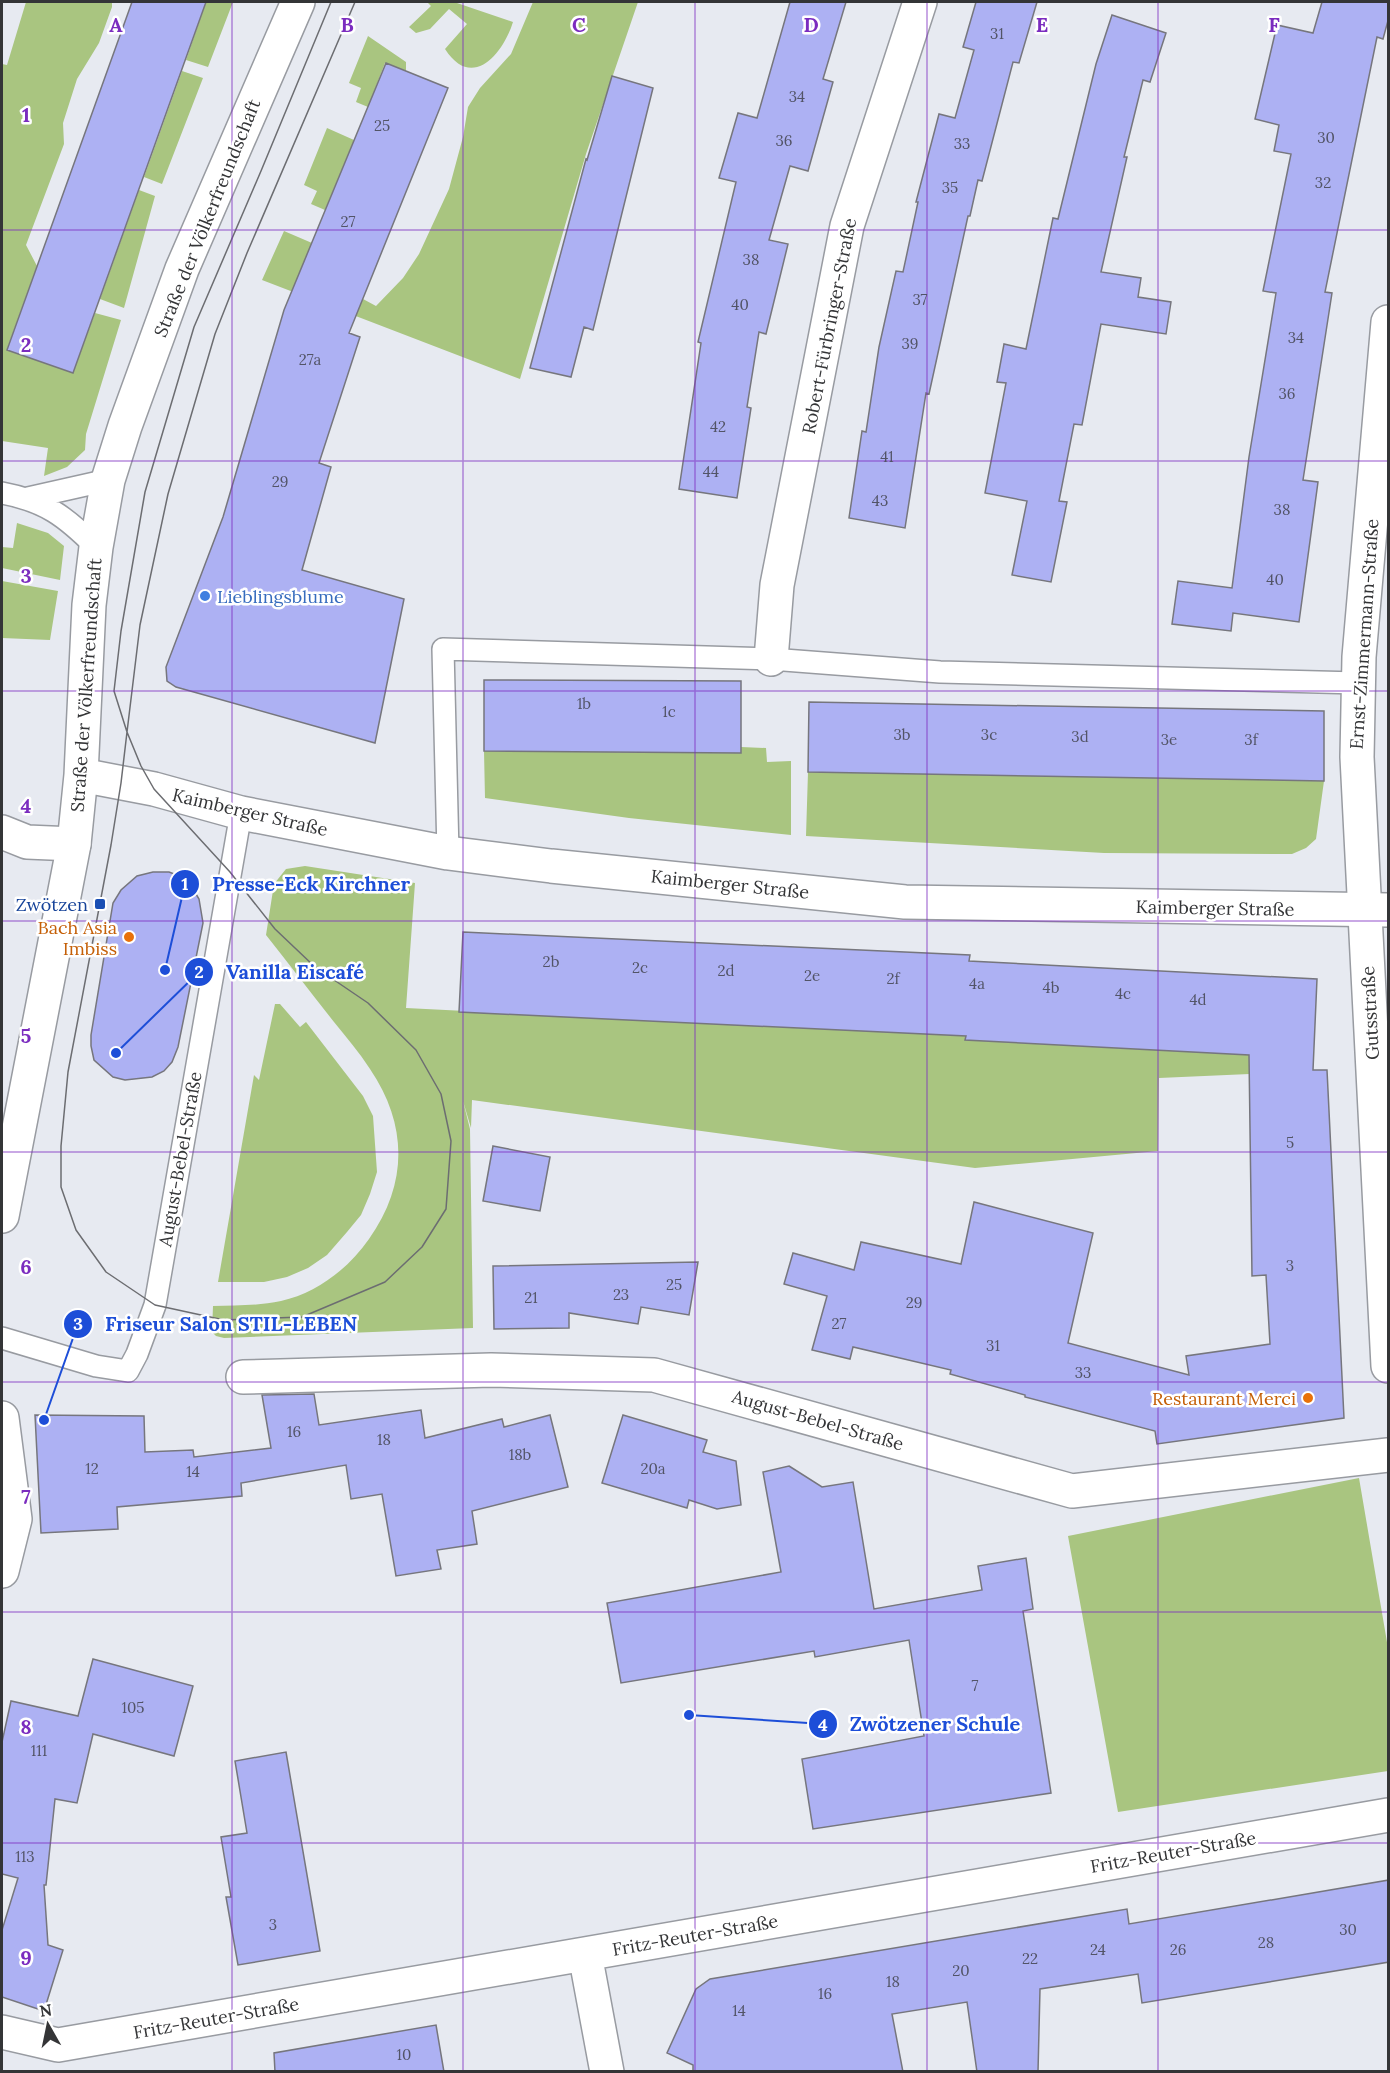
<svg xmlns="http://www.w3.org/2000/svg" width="1390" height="2073" viewBox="0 0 1390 2073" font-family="Lora,serif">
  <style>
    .green { fill: #a9c580 }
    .building { fill: #adb1f3; stroke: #76767d; stroke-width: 1.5 }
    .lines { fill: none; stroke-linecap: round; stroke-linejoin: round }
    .service-casing { stroke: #989ba1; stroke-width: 24 }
    .minor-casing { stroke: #989ba1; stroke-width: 36 }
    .secondary-casing { stroke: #989ba1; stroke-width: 36 }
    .service { stroke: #fff; stroke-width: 21 }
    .minor { stroke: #fff; stroke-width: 33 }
    .secondary { stroke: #fff; stroke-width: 33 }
    .tram { stroke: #6c6d71; stroke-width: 1.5 }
    .grid { fill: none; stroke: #7b2cbf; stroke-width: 1.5; stroke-opacity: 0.55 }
    .shop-dot { fill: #3f7fe0; stroke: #fff; stroke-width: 2 }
    .transit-dot { fill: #1a4fb4; stroke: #fff; stroke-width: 2 }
    .food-dot { fill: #e8710a; stroke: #fff; stroke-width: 2 }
    .labels { text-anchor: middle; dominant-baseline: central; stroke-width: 5; stroke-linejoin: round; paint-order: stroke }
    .number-label { font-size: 15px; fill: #525466 }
    .street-label { font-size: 18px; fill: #343537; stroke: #fff }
    .shop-label { font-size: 18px; fill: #366cbe; stroke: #fff; text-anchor: start }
    .transit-label { font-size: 18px; fill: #164399; stroke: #fff; text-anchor: end }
    .food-label { font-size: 18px; fill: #c56008; stroke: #fff; text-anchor: end }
    .grid-label { font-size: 20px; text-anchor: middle; font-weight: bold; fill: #7b2cbf; stroke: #fff; stroke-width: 5; stroke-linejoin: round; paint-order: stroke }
    .leader { fill: none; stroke: #1d4ed8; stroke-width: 2 }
    .callout-dot { fill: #1d4ed8; stroke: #fff; stroke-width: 2 }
    .mark-label { font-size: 18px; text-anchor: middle; font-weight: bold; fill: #fff }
    .callout-label { font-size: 20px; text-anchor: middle; font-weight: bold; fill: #1d4ed8; stroke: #fff; stroke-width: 5; stroke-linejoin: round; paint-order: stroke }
  </style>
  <rect width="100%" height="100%" fill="#e7eaf1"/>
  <!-- green -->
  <path class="green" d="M26,2H112V7L99,43L77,79L63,123L64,144L26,245L37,266L7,349L73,373L95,313L121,320L86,434L85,450L67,467L44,476L48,448L2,441V64L7,65Z
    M206,2H233L208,67L186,60Z
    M427,2H454L513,22C503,54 472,91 445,49L467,24L449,9L430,29L416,33L409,27L431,6Z
    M533,2H638L586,154L520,379L262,280L284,231L312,243L363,299L376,306L403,278L419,254L449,189L463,137L468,107L480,88L511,54Z
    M368,36L406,62V71L385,63L368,107L356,102L361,88L349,83Z
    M182,71L203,78L162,184L144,177Z
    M327,128L354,140L325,210L311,204L317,191L304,185Z
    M139,190L155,196L124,308L100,299Z
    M17,523L48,533L64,546L60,580L2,568V547L13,548Z
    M2,581L58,591L50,640L2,638Z
    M741,747L766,748L767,762L791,761V835L629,818L485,798L484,751L740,753Z
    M808,772L1324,781L1316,839L1306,848L1292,854L1104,853L806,836Z
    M305,866L415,883L406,1008L966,1036L965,1040L1273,1056V1073L1159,1078L1158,1151L975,1168L472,1100L471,1128L463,1101L470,1129L473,1328L224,1338L216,1336L212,1332L213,1306C236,1305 259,1306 281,1301C317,1293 349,1268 369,1239C408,1184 408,1125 370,1069C359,1052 346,1037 334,1022C311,993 289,964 266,935L274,884L286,869Z
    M275,1004H280L300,1027L306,1022L363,1096L373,1116L377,1172L370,1194L361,1215L347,1232L327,1255L308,1268L287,1277L264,1282H218L254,1075L259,1080Z
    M1359,1478L1388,1648V1771L1118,1812L1068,1536Z"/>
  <!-- building -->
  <path class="building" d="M132,2H206L73,373L7,350Z
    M790,2H846L823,79L833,82L808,171L790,166L769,240L788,244L766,334L759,332L747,407L751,408L737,498L679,489L701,343L698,342L736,182L719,178L738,113L757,118Z
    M976,2H1037L1019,63L1013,62L982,181L978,180L970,216H968L929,394L926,393L905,528L849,518L862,431L866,432L879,347L896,271L903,272L918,202H916L939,114L955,118L974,50L963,47Z
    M1322,2H1389V17L1383,39L1377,37L1325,292L1332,293L1303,480L1318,482L1299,622L1233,613L1231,631L1172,624L1178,581L1232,588L1249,457L1276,293L1263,291L1291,154L1274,151L1279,125L1255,119L1277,25L1313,33Z
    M1112,15L1166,33L1150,82L1143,80L1124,157H1127L1101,272L1141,278L1138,297L1171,302L1166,334L1101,324L1082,425L1074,424L1059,501L1067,502L1051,582L1012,575L1027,501L985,493L1006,383L997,382L1004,344L1026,349L1053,218L1058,219L1096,64Z
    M386,63L448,88L349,333L360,337L319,463L331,467L302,570L404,599L375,743L176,687L167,681L166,667L223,517L284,310Z
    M612,76L653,88L593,330L584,327L571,377L530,368L586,159L587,160Z
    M484,680L741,681V753L484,751Z
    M809,702L1324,711V781L808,772Z
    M153,872H169L182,877L193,889L199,899L203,923L178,1047L172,1062L164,1071L152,1077L125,1080L113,1077L94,1060L91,1046V1035L113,903L121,890L137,876Z
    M463,932L970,955L969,961L1317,979L1313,1070H1327L1344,1418L1157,1444L1155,1431L1025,1397V1395L950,1374L951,1370L853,1347L850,1359L812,1350L827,1296L784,1284L793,1253L854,1270L861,1242L961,1264L974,1202L1093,1233L1068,1343L1189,1375L1186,1356L1270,1344L1266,1275L1252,1276L1249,1055L965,1040L966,1036L459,1012Z
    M493,1146L550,1157L540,1211L483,1201Z
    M698,1262L689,1315L641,1307L638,1324L569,1313V1328L494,1329L493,1266Z
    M314,1394L319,1425L421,1410L425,1438L502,1419L504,1427L550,1415L568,1487L472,1511L477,1544L437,1550L441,1569L396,1576L382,1494L351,1499L346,1465L241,1483L242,1496L117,1507L118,1529L41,1533L35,1415L144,1416L145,1452L193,1450L194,1457L271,1448L262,1395Z
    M623,1415L707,1440L703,1452L736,1461L741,1505L717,1509L689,1500L687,1508L602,1483Z
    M789,1466L822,1487L853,1482L874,1609L982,1590L978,1566L1026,1558L1033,1609L1023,1611L1051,1793L813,1829L802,1759L924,1736L909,1640L815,1657L814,1651L621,1683L607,1603L781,1572L763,1472Z
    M93,1659L193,1686L174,1756L93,1734L77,1803L55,1799L46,1885H44L48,1945L63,1950L44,2011L2,1997V1930L18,1878L2,1874V1742L11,1701L78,1716Z
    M286,1752L320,1951L238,1965L226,1897H231L221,1837L247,1833L235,1761Z
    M1389,1880V1962L1142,2003L1138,1974L1040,1989L1038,2072H977L967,2002L892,2014L903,2072H693V2065L667,2053L696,1989L710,1979L1127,1909L1129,1924Z
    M436,2025L444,2072H275L274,2053Z"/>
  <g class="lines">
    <!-- service casing -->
    <g class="service-casing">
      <path id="service" d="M2,493C45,501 65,516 96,547
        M28,498L108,480
        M448,853L443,649L771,659L940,672L1358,683
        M2,1338L96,1366L128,1371L137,1354L155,1305L241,813"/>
    </g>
    <!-- minor casing -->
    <g class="minor-casing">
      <path id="minor" d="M1388,322L1359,657L1357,757L1388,1366
        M771,659L777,585L847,226L920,2
        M2,832L27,842L74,844
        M243,1377L491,1370L654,1375L1072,1491L1388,1455
        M585,1954L607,2072
        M2,2032L58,2045L1388,1815"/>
    </g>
    <!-- secondary casing -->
    <g class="secondary-casing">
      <path id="secondary" d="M81,775L154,789L241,813L448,853L551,866L905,902L1388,910
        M2,1216L74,844L81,775L89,605L96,547L108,480L125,426L182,269L298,2
        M2,1418L15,1519L2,1571"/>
    </g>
    <!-- service -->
    <use href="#service" class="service"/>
    <!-- minor -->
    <use href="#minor" class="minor"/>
    <!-- secondary -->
    <use href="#secondary" class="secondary"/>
    <!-- tram -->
    <path class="tram" d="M331,2L261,171L194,327L145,492L121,631L114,691L127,732L141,766L154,789L230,872L275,929L315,967L368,1003L416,1050L441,1094L451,1141L446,1209L422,1247L385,1282L302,1317L224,1320L155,1305L106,1272L76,1230L61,1187V1146L68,1072L111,845L121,783L127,732L140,625L168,494L215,334L247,253L355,2"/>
  </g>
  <!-- grid -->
  <path class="grid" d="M232,2V2072M463,2V2072M695,2V2072M927,2V2072M1158,2V2072M2,230H1388M2,461H1388M2,691H1388M2,921H1388M2,1152H1388M2,1382H1388M2,1612H1388M2,1843H1388"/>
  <!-- markers -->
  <circle class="shop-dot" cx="205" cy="596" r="6"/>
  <rect class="transit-dot" x="94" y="898" width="12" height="12" rx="3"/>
  <g class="food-dot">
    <circle cx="129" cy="937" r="6"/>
    <circle cx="1308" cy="1398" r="6"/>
  </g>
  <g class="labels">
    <!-- number labels -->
    <g class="number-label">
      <text x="997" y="33">31</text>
      <text x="797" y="96">34</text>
      <text x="382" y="125">25</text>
      <text x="1326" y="137">30</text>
      <text x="784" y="140">36</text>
      <text x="962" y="143">33</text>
      <text x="1323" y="182">32</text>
      <text x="950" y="187">35</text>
      <text x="348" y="221">27</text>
      <text x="751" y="259">38</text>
      <text x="920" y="299">37</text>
      <text x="740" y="304">40</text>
      <text x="1296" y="337">34</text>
      <text x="910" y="343">39</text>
      <text x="310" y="359">27a</text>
      <text x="1287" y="393">36</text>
      <text x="718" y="426">42</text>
      <text x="887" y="456">41</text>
      <text x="711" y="471">44</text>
      <text x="280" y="481">29</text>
      <text x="880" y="500">43</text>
      <text x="1282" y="509">38</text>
      <text x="1275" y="579">40</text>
      <text x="584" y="703">1b</text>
      <text x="669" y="711">1c</text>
      <text x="902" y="734">3b</text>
      <text x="989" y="734">3c</text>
      <text x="1080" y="736">3d</text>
      <text x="1169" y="739">3e</text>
      <text x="1251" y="739">3f</text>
      <text x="551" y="961">2b</text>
      <text x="640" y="967">2c</text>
      <text x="726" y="970">2d</text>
      <text x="812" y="975">2e</text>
      <text x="893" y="978">2f</text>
      <text x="977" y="983">4a</text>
      <text x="1051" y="987">4b</text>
      <text x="1123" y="993">4c</text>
      <text x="1198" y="999">4d</text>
      <text x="1290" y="1142">5</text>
      <text x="1290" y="1265">3</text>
      <text x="674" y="1284">25</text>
      <text x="621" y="1294">23</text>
      <text x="531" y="1297">21</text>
      <text x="914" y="1302">29</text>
      <text x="839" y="1323">27</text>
      <text x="993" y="1345">31</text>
      <text x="1083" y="1372">33</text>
      <text x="294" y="1431">16</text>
      <text x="384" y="1439">18</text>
      <text x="520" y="1454">18b</text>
      <text x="92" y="1468">12</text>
      <text x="653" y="1468">20a</text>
      <text x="193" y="1471">14</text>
      <text x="975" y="1685">7</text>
      <text x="133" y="1707">105</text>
      <text x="39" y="1750">111</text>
      <text x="25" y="1856">113</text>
      <text x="273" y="1924">3</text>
      <text x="1348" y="1929">30</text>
      <text x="1266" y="1942">28</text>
      <text x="1098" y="1949">24</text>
      <text x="1178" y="1949">26</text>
      <text x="1030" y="1958">22</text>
      <text x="961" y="1970">20</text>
      <text x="893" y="1981">18</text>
      <text x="825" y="1993">16</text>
      <text x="739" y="2010">14</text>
      <text x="404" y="2054">10</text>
    </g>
    <!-- street labels -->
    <g class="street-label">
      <text transform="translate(207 218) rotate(-68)">Straße der Völkerfreundschaft</text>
      <text transform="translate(829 326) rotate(-79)">Robert-Fürbringer-Straße</text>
      <text transform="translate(1364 634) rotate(-86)">Ernst-Zimmermann-Straße</text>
      <text transform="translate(86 685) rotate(-86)">Straße der Völkerfreundschaft</text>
      <text transform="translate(250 812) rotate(13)">Kaimberger Straße</text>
      <text transform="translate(730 884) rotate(6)">Kaimberger Straße</text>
      <text transform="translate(1215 908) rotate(1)">Kaimberger Straße</text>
      <text transform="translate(1370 1013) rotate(-93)">Gutsstraße</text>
      <text transform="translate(180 1159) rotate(-80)">August-Bebel-Straße</text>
      <text transform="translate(818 1420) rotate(16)">August-Bebel-Straße</text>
      <text transform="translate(1173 1852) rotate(-10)">Fritz-Reuter-Straße</text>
      <text transform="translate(695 1935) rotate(-10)">Fritz-Reuter-Straße</text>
      <text transform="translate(216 2018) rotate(-10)">Fritz-Reuter-Straße</text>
    </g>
    <!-- shop labels -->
    <g class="shop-label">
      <text x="217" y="596">Lieblingsblume</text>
    </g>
    <!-- transit labels -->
    <g class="transit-label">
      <text x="88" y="904">Zwötzen</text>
    </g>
    <!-- food labels -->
    <g class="food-label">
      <text x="117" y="927">Bach Asia<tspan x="117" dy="21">Imbiss</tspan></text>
      <text x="1296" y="1398">Restaurant Merci</text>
    </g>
  </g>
  <g class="grid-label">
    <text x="116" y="32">A</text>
    <text x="347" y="32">B</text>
    <text x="579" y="32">C</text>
    <text x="811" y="32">D</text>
    <text x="1042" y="32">E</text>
    <text x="1274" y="32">F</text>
    <text x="26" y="122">1</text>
    <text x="26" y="352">2</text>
    <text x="26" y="583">3</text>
    <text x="26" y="813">4</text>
    <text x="26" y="1043">5</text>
    <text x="26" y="1274">6</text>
    <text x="26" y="1504">7</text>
    <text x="26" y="1734">8</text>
    <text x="26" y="1965">9</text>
  </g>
  <!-- callouts -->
  <path class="leader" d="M165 970L185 884M116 1053L199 972M44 1420L78 1324M689 1715L823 1724"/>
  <g class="callout-dot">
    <circle cx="165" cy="970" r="6"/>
    <circle cx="116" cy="1053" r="6"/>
    <circle cx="44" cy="1420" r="6"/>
    <circle cx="689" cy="1715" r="6"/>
    <circle cx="185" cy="884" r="15"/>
    <circle cx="199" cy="972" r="15"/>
    <circle cx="78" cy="1324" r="15"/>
    <circle cx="823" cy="1724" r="15"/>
  </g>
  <g class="mark-label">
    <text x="185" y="890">1</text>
    <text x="199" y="978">2</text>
    <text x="78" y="1330">3</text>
    <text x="823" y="1731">4</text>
  </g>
  <g class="callout-label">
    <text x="311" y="891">Presse-Eck Kirchner</text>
    <text x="295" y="979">Vanilla Eiscafé</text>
    <text x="231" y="1331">Friseur Salon STIL-LEBEN</text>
    <text x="935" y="1731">Zwötzener Schule</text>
  </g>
  <!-- border -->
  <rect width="1390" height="2073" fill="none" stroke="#343537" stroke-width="6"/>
  <!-- north arrow -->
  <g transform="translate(48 2025) rotate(351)" stroke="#ffffff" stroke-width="4.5" paint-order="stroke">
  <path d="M0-4.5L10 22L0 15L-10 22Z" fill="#343537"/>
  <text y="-9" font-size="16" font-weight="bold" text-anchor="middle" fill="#343537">N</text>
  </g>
</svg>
